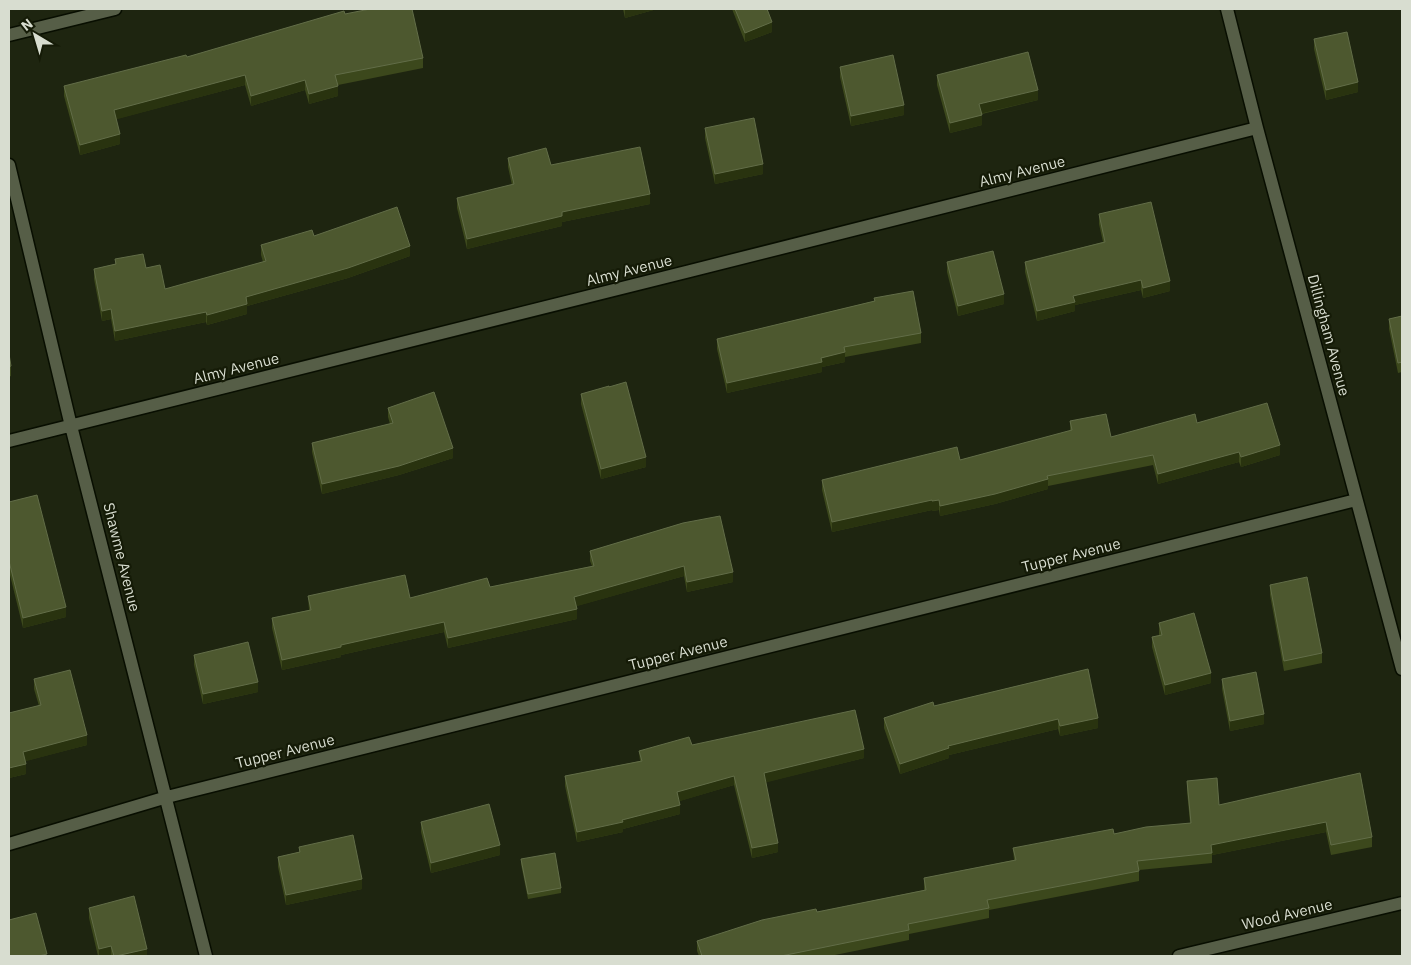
<svg xmlns="http://www.w3.org/2000/svg" width="1411" height="965" viewBox="0 0 1411 965" font-family="'IBM Plex Sans',sans-serif">
  <style>
    .lines { fill: none; stroke-linecap: round; stroke-linejoin: round }
    .minor-casing { stroke: #080e00; stroke-width: 15 }
    .minor { stroke: #565e47; stroke-width: 12 }
    .wall { fill: #3c481c }
    .shaded-wall { fill: #29330f }
    .building { fill: #4d582f; stroke: #626d48 }
    .labels { text-anchor: middle; dominant-baseline: central; stroke-width: 4.5; stroke-linejoin: round; paint-order: stroke }
    .street-label { font-size: 15px; fill: #d8ddd0; stroke: #151b07 }
  </style>
  <rect width="100%" height="100%" fill="#1e2510"/>
  <g class="lines">
    <!-- minor casing -->
    <g class="minor-casing">
      <path id="minor" d="M1227,9L1257,128L1402,669
        M9,35L115,9
        M9,165L71,426L206,956
        M9,441L690,271L1257,128
        M9,844L167,797L1356,500
        M1179,956L1402,903"/>
    </g>
    <!-- minor -->
    <use href="#minor" class="minor"/>
  </g>
  <!-- wall -->
  <path class="wall" d="M623,9H657L625,18Z
    M732,9H767L772,32L745,42Z
    M345,14L423,58V68L338,85V96L309,104L305,90L251,106L245,85L116,119L120,144L80,155L64,96V86L187,57Z
    M1314,39L1358,92L1326,100L1314,49Z
    M840,67L904,115L851,126L840,77Z
    M937,75L1038,100L982,114V125L950,133L937,85Z
    M705,128L763,174L715,184L705,138Z
    M508,158L551,165L650,204L562,222V226L467,249L457,208V198L512,185L508,167Z
    M1099,214L1170,291L1143,298L1141,290L1075,305V311L1037,321L1025,272V262L1103,242L1099,224Z
    M314,236L410,256L348,278L247,306V314L207,325L206,322L115,341L111,319L102,321L94,279V269L115,264V259L146,268L165,289L263,262L261,255V245Z
    M947,262L1004,304L958,316L947,272Z
    M874,298L921,333V343L845,357V362L822,367V372L727,393L717,349V339L874,301Z
    M1402,316V372L1398,373L1389,329V319Z
    M9,354L11,366V376L9,377Z
    M609,387L646,467L601,479L581,404V394Z
    M388,408L453,458L399,475L322,494L312,452V443L390,424L388,417Z
    M1070,421L1111,437L1197,423L1280,455L1241,467L1239,462L1158,484L1153,465L1048,486V489L995,504L940,516L939,510L932,511V510L832,532L822,490V480L960,460L1070,431Z
    M9,502L66,617L23,628L9,571Z
    M683,523L733,582L687,592L684,576L576,606L577,619L448,648L444,632L341,655V657L282,670L272,628V618L309,610L308,596L410,598L490,587L592,566L590,561V551Z
    M1270,585L1322,653V663L1284,671L1270,595Z
    M1159,623L1211,683L1165,695L1152,647V637L1159,635Z
    M194,655L258,692L203,704L194,665Z
    M1088,669L1098,728L1060,736L1058,729L949,755V758L900,774L884,728V718L934,706Z
    M34,679L87,745L25,761L26,774L9,778L39,706L34,689Z
    M1222,679L1264,724L1230,731L1222,689Z
    M692,745L864,758L766,782L778,852L752,858L734,785L679,801L680,814L623,829V832L577,842L565,786V776L640,761L639,751Z
    M1360,773L1372,837V847L1331,855L1326,832L1212,855V863L1139,870V881L989,910V918L909,934V940L830,956H699L697,951V941L817,912L924,890V878L1014,860L1013,848L1190,823L1187,791V781L1219,805Z
    M421,822L500,855L431,873L421,832Z
    M299,847L362,889L286,905L278,867V857L299,852Z
    M521,859L561,888V893L528,899L521,864Z
    M89,908L147,956H98L89,918Z"/>
  <!-- shaded-wall -->
  <path class="shaded-wall" d="M625,9H657L625,18Z
    M772,22V32L745,42V33Z
    M245,75V85L114,120V110Z
    M305,80V90L251,106V96Z
    M1358,82V92L1326,100V90Z
    M338,86V96L309,104V94Z
    M1038,90V100L979,114V104Z
    M904,105V115L851,126V116Z
    M982,115V125L950,133V123Z
    M120,134V144L80,155V145Z
    M763,164V174L715,184V174Z
    M650,194V204L562,222V226L467,249V239L562,212Z
    M410,246V256L348,278L247,306V314L207,325V315L246,297Z
    M1141,280V290L1075,305V311L1037,321V311L1073,296Z
    M1170,281V291L1143,298V288Z
    M1004,294V304L958,316V306Z
    M111,309V319L102,321V311Z
    M206,312V322L115,341V331Z
    M845,352V362L822,367V372L727,393V383L821,358Z
    M1280,445V455L1241,467V457Z
    M453,448V458L399,475L322,494V484Z
    M1239,452V462L1158,484V474Z
    M646,457V467L601,479V469Z
    M1048,479V489L995,504L940,516V506Z
    M932,500V510L832,532V522Z
    M939,500V510L932,511V501Z
    M684,566V576L574,607V597Z
    M733,572V582L687,592V582Z
    M66,607V617L23,628V618Z
    M577,609V619L448,648V638Z
    M444,622V632L341,655V657L282,670V660L341,645Z
    M1211,673V683L1165,695V685Z
    M258,682V692L203,704V694Z
    M1264,714V724L1230,731V721Z
    M1098,718V728L1060,736V726Z
    M1058,719V729L949,755V758L900,774V764L948,746Z
    M87,735V745L23,762V752Z
    M864,749V758L764,783V773Z
    M26,764V774L9,778V768Z
    M734,776V785L677,802V792Z
    M680,805V814L623,829V832L577,842V832Z
    M1326,822V832L1212,855L1211,845Z
    M778,843V852L752,858V848Z
    M500,845V855L431,873V863Z
    M362,879V889L286,905V895Z
    M111,946V956H99V949Z
    M147,949V956H116Z"/>
  <!-- building -->
  <path class="building" d="M370,9H412L423,58L335,75L338,86L309,94L305,80L251,96L245,75L114,110L120,134L80,145L64,86L186,55L187,57L344,11L345,14Z
    M735,9H767L772,22L745,33Z
    M1347,32L1358,82L1326,90L1314,39Z
    M1028,52L1038,90L979,104L982,115L950,123L937,75Z
    M893,55L904,105L851,116L840,67Z
    M754,118L763,164L715,174L705,128Z
    M640,147L650,194L562,212V216L467,239L457,198L514,184L508,158L546,148L551,165Z
    M1151,202L1170,281L1143,288L1141,280L1073,296L1075,302L1037,311L1025,262L1105,242L1099,214Z
    M397,207L410,246L348,268L246,297L247,304L207,315L206,312L115,331L111,309L102,311L94,269L116,264L115,259L143,254L146,268L160,265L165,289L266,261L261,245L312,230L314,236Z
    M993,251L1004,294L958,306L947,262Z
    M913,291L921,333L844,347L845,352L821,358L822,362L727,383L717,339L875,301L874,298Z
    M1402,316V362L1398,363L1389,319Z
    M9,354L11,366L9,367Z
    M626,382L646,457L601,469L581,394L609,386V387Z
    M434,392L453,448L399,466L322,484L312,443L393,423L388,408Z
    M1267,403L1280,445L1241,457L1239,452L1158,474L1153,455L1047,476L1048,479L995,494L940,506L939,500L932,501V500L832,522L822,480L957,447L960,460L1072,430L1070,421L1106,414L1111,437L1195,414L1197,423Z
    M37,495L66,607L23,618L9,561V502Z
    M720,516L733,572L687,582L684,566L574,597L577,609L448,638L444,622L341,645V647L282,660L272,618L311,610L308,596L405,575L410,598L487,578L490,587L594,566L590,551L683,523Z
    M1307,577L1322,653L1284,661L1270,585Z
    M1194,613L1211,673L1165,685L1152,637L1162,635L1159,623Z
    M248,642L258,682L203,694L194,655Z
    M1088,669L1098,718L1060,726L1058,719L948,746L949,748L900,764L884,718L933,702L934,706Z
    M70,670L87,735L23,752L26,764L9,768V713L41,705L34,679Z
    M1256,672L1264,714L1230,721L1222,679Z
    M855,710L864,749L764,773L778,843L752,848L734,776L677,792L680,805L622,820L623,822L577,832L565,776L642,761L639,751L689,737L692,745Z
    M1360,773L1372,837L1331,845L1326,822L1211,845L1212,853L1137,861L1139,871L987,900L989,908L908,924L909,930L781,956H702L697,941L762,920L816,909L817,912L926,890L924,878L1016,860L1013,848L1113,829L1114,834L1146,827L1191,823L1187,781L1217,778L1219,805Z
    M489,804L500,845L431,863L421,822Z
    M353,835L362,879L286,895L278,857L300,852L299,847Z
    M555,853L561,888L528,894L521,859Z
    M134,896L147,949L116,956H114L111,946L99,949L89,908Z
    M36,913L47,954L39,956H9V920Z"/>
  <g class="labels">
    <!-- street labels -->
    <g class="street-label">
      <text transform="translate(1022 171) rotate(-14)">Almy Avenue</text>
      <text transform="translate(629 270) rotate(-14)">Almy Avenue</text>
      <text transform="translate(1329 335) rotate(75)">Dillingham Avenue</text>
      <text transform="translate(236 368) rotate(-14)">Almy Avenue</text>
      <text transform="translate(1071 555) rotate(-14)">Tupper Avenue</text>
      <text transform="translate(122 557) rotate(76)">Shawme Avenue</text>
      <text transform="translate(678 653) rotate(-14)">Tupper Avenue</text>
      <text transform="translate(285 751) rotate(-14)">Tupper Avenue</text>
      <text transform="translate(1287 914) rotate(-13)">Wood Avenue</text>
    </g>
  </g>
  <!-- border -->
  <rect width="1411" height="965" fill="none" stroke="#d8ddd0" stroke-width="20"/>
  <!-- north arrow -->
  <g transform="translate(35 35) rotate(322)" stroke="#151b07" stroke-width="4" paint-order="stroke">
  <path d="M0-4L9 19L0 12L-9 19Z" fill="#d8ddd0"/>
  <text y="-8" font-size="14" font-weight="bold" text-anchor="middle" fill="#d8ddd0">N</text>
  </g>
</svg>
